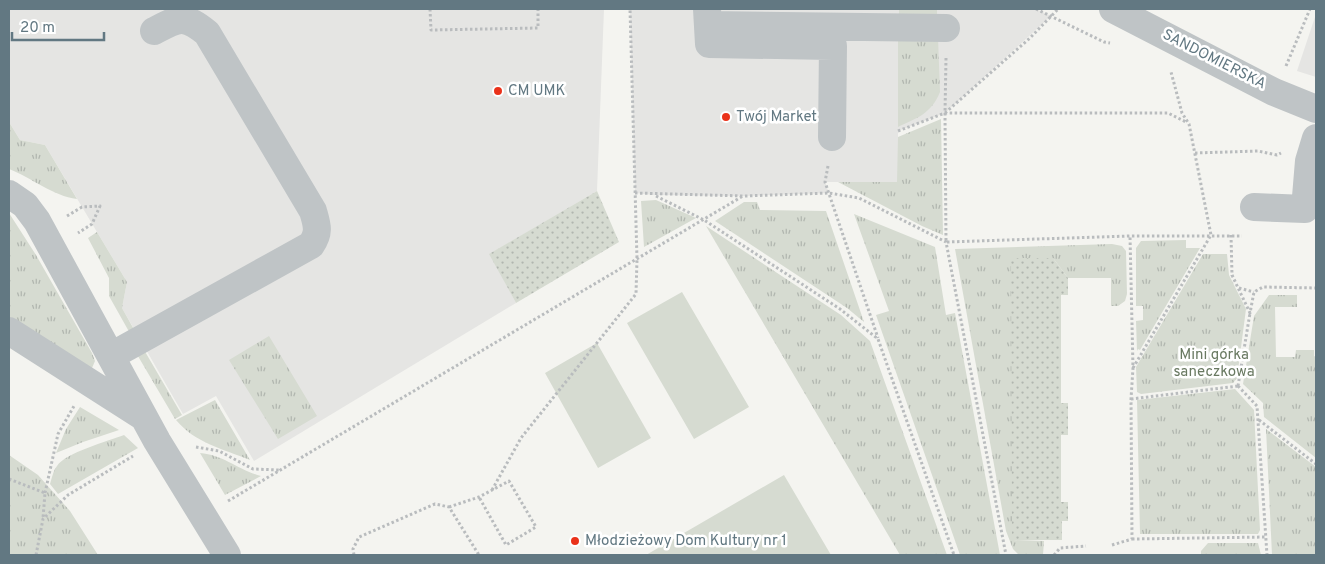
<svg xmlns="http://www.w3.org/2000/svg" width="1325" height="564" viewBox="0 0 1325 564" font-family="Overpass,sans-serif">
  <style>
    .built { fill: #e5e5e3 }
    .grass { fill: url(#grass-tufts) }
    .garden { fill: url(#garden-dots) }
    .pitch { fill: #d6dbd1 }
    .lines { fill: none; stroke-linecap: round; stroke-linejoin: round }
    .path { stroke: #b9bcbe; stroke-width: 3; stroke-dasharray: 2.5 2.5; stroke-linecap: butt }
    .minor { stroke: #bfc4c6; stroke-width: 28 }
    .poi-dot { fill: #ea321a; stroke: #fff; stroke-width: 2 }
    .labels { text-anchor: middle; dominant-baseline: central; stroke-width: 5; stroke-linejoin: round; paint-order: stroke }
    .street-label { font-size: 15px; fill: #627882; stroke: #fff }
    .poi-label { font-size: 15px; fill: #627882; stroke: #fff; text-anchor: start }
    .park-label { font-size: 15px; fill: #697961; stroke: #fff }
  </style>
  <defs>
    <pattern id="grass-tufts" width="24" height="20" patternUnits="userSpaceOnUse" patternTransform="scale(1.25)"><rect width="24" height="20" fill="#d6dbd1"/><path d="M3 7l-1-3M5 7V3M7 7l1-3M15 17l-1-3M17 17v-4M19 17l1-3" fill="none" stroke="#b1b6af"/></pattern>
    <pattern id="garden-dots" width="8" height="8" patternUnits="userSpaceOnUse" patternTransform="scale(1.25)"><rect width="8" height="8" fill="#d6dbd1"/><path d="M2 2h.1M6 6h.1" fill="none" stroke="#b1b6af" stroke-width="1.8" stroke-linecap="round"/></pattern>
  </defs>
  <rect width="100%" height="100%" fill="#f4f4f0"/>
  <!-- built -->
  <path class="built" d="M9,9H604L597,191L490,254L516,303L254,461L216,396L183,414L122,308L127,282L97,232L45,145L20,140L9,122Z
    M630,9H1036L1051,16L945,113L898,131V182H825L829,193L744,196L654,195L635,193Z
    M1316,14V77L1297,71Z"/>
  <!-- grass -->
  <path class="grass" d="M899,9H937V22H899Z
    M898,37H938L940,92C931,114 917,118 898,127Z
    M941,119L943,235L922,226L838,182H897L898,137Z
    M9,122L20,140L45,145L77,199C53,196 32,178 9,169Z
    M656,200L696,218L644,247L641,201Z
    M744,202H757L760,210L826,211L864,322L847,308L715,221Z
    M9,213L36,255L92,353L95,361L92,368L84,369L9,320Z
    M854,214L935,247L946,315L955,313L1000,555H960L876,315L889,311Z
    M706,226L841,315L870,341L947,555H900Z
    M97,232L127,282L122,308L136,333L132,337L109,296V278L88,238Z
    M1186,240V248H1200L1140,350L1138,349L1137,351L1136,321L1143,320V306H1136V248L1141,241Z
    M1112,244L1122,246L1126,251L1127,294L1125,301L1118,306H1111V278H1068L1053,258L1013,540L1044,541L1043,555H1019L1013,549L1006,531L955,249Z
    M1203,254H1227L1229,275L1246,309L1237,378L1233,383L1141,394L1137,392L1136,367Z
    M1269,295H1297V307H1275L1276,357H1295L1296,350H1314V356L1316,357V458L1264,417L1263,403L1243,384L1254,316Z
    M269,336L317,416L278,439L229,360Z
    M140,343L182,415L175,419L132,346Z
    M1235,389L1254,410L1260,530L1258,534H1140L1137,400Z
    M215,400L250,460C223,449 195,443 176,420Z
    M80,407L119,430L83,442L56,453L66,429Z
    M1266,429L1316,467V555H1272Z
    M124,435L138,448L58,494L50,484C52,478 53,471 57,466C65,453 108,441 124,435Z
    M200,453C224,455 238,470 261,476L225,495Z
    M9,455L38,475L70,511L98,555H9Z
    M1208,543H1258L1261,555H1201V551Z"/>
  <!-- garden -->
  <path class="garden" d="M597,191L619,242L516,303L489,254Z
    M1011,258H1053L1068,278V295H1061V403H1068V435H1061V502H1068V521H1062V540H1012Z"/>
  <!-- pitch -->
  <path class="pitch" d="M682,292L749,407L694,439L627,323Z
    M597,343L651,438L598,468L545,373Z
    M784,475L831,555H646Z"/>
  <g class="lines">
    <!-- path -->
    <path class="path" d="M430,9L431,30L538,28V9
      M1036,9L1104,42L1110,43
      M946,58L945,113L1030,38L1058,9
      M1286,66L1310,9
      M945,113L946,242L1130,236H1242
      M898,131L945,113H1168L1186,122
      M1195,153L1258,151L1277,155L1281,153
      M828,166L825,182L878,338
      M635,193L744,196L829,193L859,198L946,242L1006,555
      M656,196L704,220L840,309L878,339L954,555
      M67,216L82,207L100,206L92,224L78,233
      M1231,235L1232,275L1250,313L1254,292L1263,287L1316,288
      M1239,288L1254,292
      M1133,368L1211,235L1189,124L1182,113L1171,72
      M1238,386L1257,406L1267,555
      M1238,386L1250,313
      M1131,399L1238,386
      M1259,420L1316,464
      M196,447L219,451L253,469L279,470
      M9,479L45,493L43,518
      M492,490L521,438L636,294L637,259L630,9
      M45,493L58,434L74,406
      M228,501L743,196
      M449,507L479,497L509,481L536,527L506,545L479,497
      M1132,539L1266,537
      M1112,545L1132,539L1131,399L1133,368L1130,236
      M36,555L43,519L68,495L133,456
      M354,555L353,549L359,537L435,504L449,507L479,555
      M1054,555L1060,548L1086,546"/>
    <!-- minor -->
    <path class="minor" d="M707,9L709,44L833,46L832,137
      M1113,9L1274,92L1316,109
      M709,25L946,28
      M9,194L25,205L37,221L157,441L227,555
      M1254,207L1305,209L1309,161L1316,138
      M9,331L142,416
      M111,356L311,245C320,232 317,225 313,211L207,33C183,14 179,18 154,31"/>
  </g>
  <!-- markers -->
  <g class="poi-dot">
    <circle cx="498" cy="91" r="5"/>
    <circle cx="726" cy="117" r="5"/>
    <circle cx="575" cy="541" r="5"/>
  </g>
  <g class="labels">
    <!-- street labels -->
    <g class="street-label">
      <text transform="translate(1214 60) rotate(27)">SANDOMIERSKA</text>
    </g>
    <!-- poi labels -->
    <g class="poi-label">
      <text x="508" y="91">CM UMK</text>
      <text x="736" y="117">Twój Market</text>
      <text x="585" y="541">Młodzieżowy Dom Kultury nr 1</text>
    </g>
    <!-- park labels -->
    <g class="park-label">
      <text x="1214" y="355">Mini górka<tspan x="1214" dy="17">saneczkowa</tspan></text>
    </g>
  </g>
  <!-- border -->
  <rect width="1325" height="564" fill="none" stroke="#627882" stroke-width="20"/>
  <!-- scale -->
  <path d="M12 32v8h92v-8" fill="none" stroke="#627882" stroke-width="2.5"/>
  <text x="20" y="32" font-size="15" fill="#627882" stroke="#ffffff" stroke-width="4" paint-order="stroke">20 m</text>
</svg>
